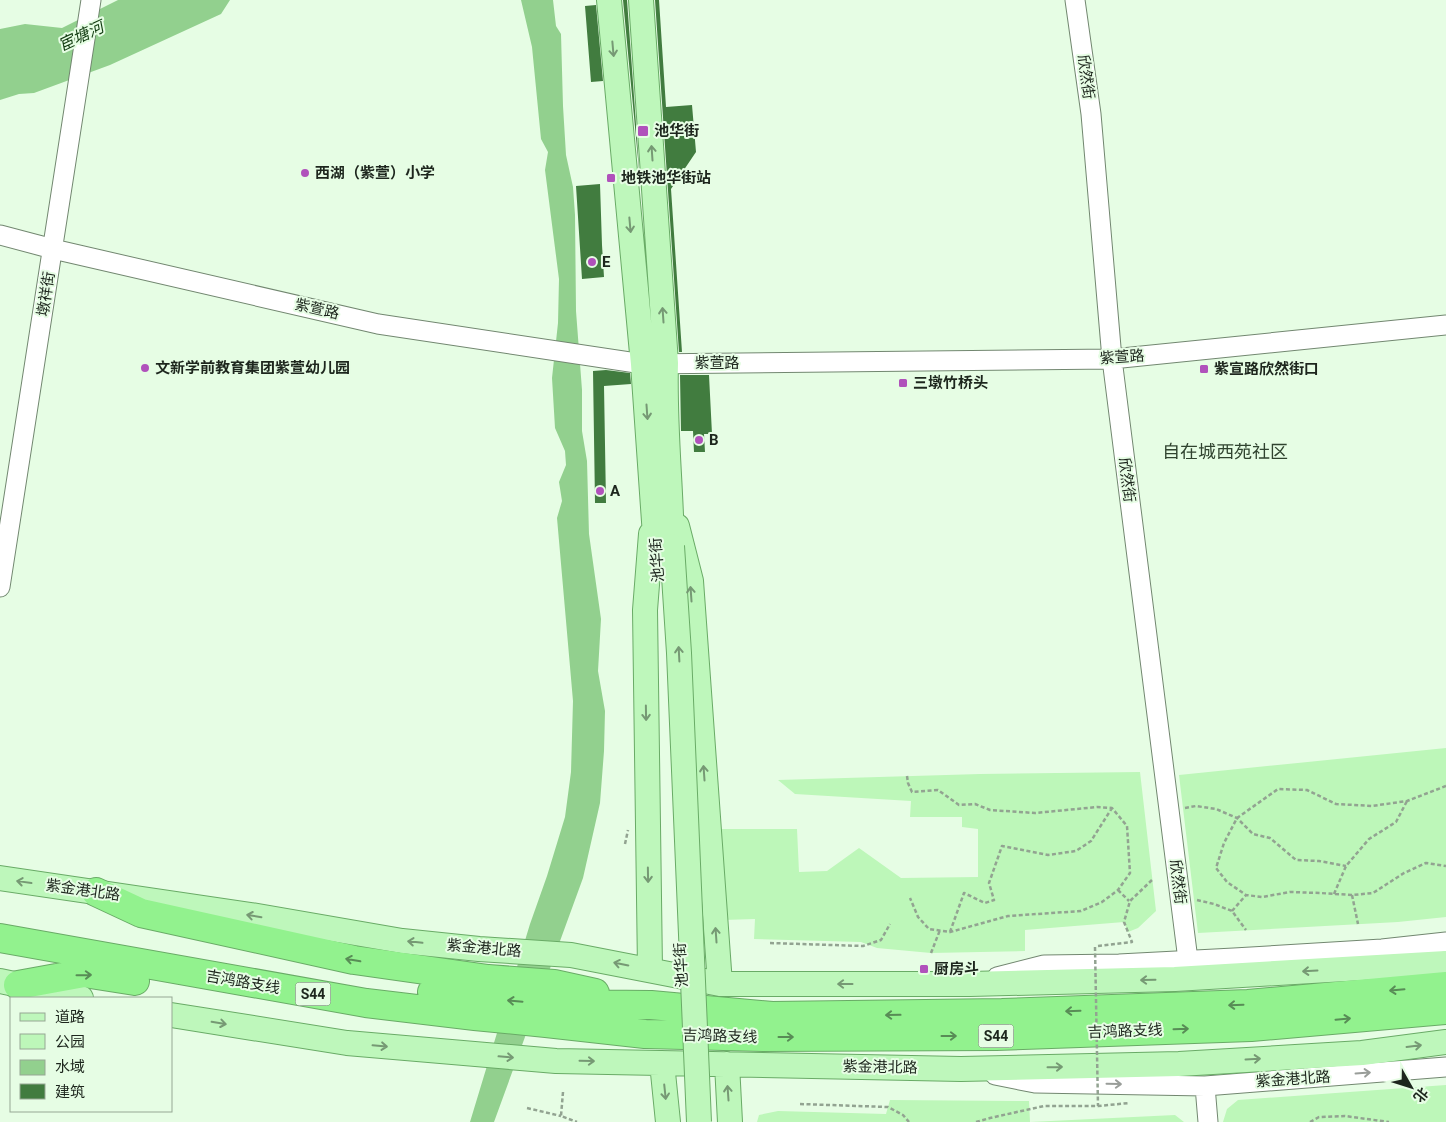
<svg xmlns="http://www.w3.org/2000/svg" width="1446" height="1122" viewBox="0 0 1446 1122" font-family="Roboto,'Noto Sans SC',sans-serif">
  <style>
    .green { fill: #bdf7b9 }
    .water { fill: #92d08e }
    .building { fill: #417c3f }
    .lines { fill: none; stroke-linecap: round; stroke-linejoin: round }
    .minor-casing { stroke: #728770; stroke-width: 21 }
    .major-casing { stroke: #69ab66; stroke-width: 26 }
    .highway-casing { stroke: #69ab66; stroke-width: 30 }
    .path { stroke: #92a391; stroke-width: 2.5; stroke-dasharray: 4 2.5; stroke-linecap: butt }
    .minor { stroke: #fff; stroke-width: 19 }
    .major { stroke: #bef7bb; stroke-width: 24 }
    .highway { stroke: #92f28e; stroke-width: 28 }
    .major-bridge-casing { stroke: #69ab66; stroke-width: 26; stroke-linecap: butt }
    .path-bridge { stroke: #92a391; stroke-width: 2.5; stroke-dasharray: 4 2.5; stroke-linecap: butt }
    .major-bridge { stroke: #bef7bb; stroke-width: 24 }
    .oneway { stroke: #769974 }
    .oneway2 { stroke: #588c56 }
    .oneway3 { stroke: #999d99 }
    .poi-dot { fill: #b051bb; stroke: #e6fde4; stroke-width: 2 }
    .labels { text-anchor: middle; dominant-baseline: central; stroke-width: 4; stroke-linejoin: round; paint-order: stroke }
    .shield { fill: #e6fde4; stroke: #596659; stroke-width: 1 }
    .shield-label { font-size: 14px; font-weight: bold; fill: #1d261d }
    .street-label { font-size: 15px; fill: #1d261d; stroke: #e6fde4 }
    .poi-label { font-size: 15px; font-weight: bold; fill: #1d261d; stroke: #e6fde4; text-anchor: start }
    .water-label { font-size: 16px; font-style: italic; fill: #123c11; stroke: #e6fde4 }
    .quarter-label { font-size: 18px; fill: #30432f; stroke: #e6fde4 }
  </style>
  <rect width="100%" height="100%" fill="#e6fde4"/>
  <!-- green -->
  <path class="green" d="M1446,748V917L1398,922L1198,933L1179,775Z
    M1140,772L1156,911L1138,928L1128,932L1124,922L1025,930V951L931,953L877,948L861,942L754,939L755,919L723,920L722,829H797L799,872L827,871L859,848L901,878L978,877V829L962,827V817H910L911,801L795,794L778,780L980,774Z
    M1446,1085V1122H1223L1227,1109L1238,1100Z
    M890,1100L1029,1101L1030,1122L1175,1115L1184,1122H757L759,1115L778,1111L886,1114Z"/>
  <!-- water -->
  <path class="water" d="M118,0H230L221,14L110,65L34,93L19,94L0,100V29L25,24L62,28Z
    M521,0H553L556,26L561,34L563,106L566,155L573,187L575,215L576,311L582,390V431L587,461L589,534L601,619L598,671L605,711L604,751L600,803L583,878L494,1122H470L530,924L547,876L565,817L571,772L573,701L557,518L562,501L559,482L566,465L565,451L555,428L552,378L558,323L559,279L545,170L548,152L541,139L532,47Z"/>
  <!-- building -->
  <path class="building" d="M623,0H627L640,180Z
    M655,0H659L666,107L692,105L696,152L671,189L682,352H679Z
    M596,5L603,81L591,82L585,6Z
    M600,184L602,245L604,277L582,279L576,186Z
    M606,370L630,373L631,384L604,386L606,503H595L593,371Z
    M680,375H709L712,434H704L705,452H694L693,431H681Z"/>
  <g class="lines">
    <!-- minor casing -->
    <g class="minor-casing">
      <path id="minor" d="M1075,0L1091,114L1112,359L1188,960
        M0,235L53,249L378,324L643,364L1112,359L1446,325
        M0,587L91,0
        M997,977L1044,965L1119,964L1234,958L1382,949L1446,942
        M995,1075L1035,1083L1205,1086L1446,1067
        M1205,1086L1208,1122"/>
    </g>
    <!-- major casing -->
    <g class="major-casing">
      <path id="major" d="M609,0L643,364L656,550
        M641,0L666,363C664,424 671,485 672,546
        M677,526L691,581L720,984
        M0,878L251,915L402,941L479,949L571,955L720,984H970L1175,979L1446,963
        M650,969L645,610L651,534
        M0,981L81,998
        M171,1015L347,1043L556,1061L961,1069L1179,1064L1362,1053L1446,1042
        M662,1063L668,1122
        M727,1064L730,1122"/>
    </g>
    <!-- highway casing -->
    <g class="highway-casing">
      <path id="highway" d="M96,892L141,913L354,960L488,979L554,984L595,993
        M0,938L366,1003L475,1016L546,1023L645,1034L763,1037L996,1036L1251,1027L1446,1010
        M18,985L84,973L135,981
        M432,992L551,1004L651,1005L772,1016L1002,1013L1248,1004L1446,986"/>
    </g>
    <!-- path -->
    <path class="path" d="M907,776L908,783L912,792L938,790L959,805L975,804L990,810L1035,813L1097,807L1112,808L1127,826L1130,873L1118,890L1102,902L1081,911L1008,916L950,932L929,929L918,917L910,898
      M1446,786L1407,801L1372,806L1336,804L1307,790L1278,789L1237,818L1224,843L1216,868L1227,882L1246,895L1262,897L1290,892L1320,893L1352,895L1373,893L1404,873L1426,863L1446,866
      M1185,808L1196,806L1216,809L1237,818L1253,834L1270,838L1296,860L1319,861L1346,866
      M625,844L628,830
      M1118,890L1129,901
      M1334,894L1346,866L1369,839L1396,822L1407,801
      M1352,895L1358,924
      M1197,900L1214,904L1232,911L1246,930
      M1232,911L1246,895
      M950,932L964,893L985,903L994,900L989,883L1002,846L1048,855L1076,851L1091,841L1112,808
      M770,943L863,946L881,940L890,924
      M1098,946L1132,942L1124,922L1130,901L1153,879
      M931,953L940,930
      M563,1092L561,1116L577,1122
      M800,1104L888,1107L903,1115L909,1122
      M527,1108L561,1116
      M976,1122L990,1118L1044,1106H1098L1130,1103
      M1310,1122L1319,1117L1345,1116L1389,1122"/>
    <!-- minor -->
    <use href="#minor" class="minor"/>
    <!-- major -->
    <use href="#major" class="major"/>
    <!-- highway -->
    <use href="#highway" class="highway"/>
    <!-- major-bridge casing -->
    <g class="major-bridge-casing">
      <path id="major-bridge" d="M672,546L679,653L699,1122"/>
    </g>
    <!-- path-bridge -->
    <path class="path-bridge" d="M1095,947L1098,1106"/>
    <!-- major-bridge -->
    <use href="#major-bridge" class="major-bridge"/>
  </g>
  <!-- one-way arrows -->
  <defs><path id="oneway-shaft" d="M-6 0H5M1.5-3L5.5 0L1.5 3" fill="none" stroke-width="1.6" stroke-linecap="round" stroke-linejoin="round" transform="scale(1.25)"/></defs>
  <g class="oneway">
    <use href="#oneway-shaft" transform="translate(613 49) rotate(85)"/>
    <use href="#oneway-shaft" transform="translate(652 153) rotate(-94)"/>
    <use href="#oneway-shaft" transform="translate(630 225) rotate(85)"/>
    <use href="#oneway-shaft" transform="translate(663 315) rotate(-94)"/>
    <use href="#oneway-shaft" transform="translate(647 412) rotate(86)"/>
    <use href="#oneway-shaft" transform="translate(691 594) rotate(-94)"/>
    <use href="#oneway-shaft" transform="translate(679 654) rotate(-93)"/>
    <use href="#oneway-shaft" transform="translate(646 713) rotate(89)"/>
    <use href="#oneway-shaft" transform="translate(704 773) rotate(-94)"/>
    <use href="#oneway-shaft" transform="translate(648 875) rotate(89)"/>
    <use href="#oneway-shaft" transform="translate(24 882) rotate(-172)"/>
    <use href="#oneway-shaft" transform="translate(254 916) rotate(-171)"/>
    <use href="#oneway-shaft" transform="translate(716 935) rotate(-94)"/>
    <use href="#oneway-shaft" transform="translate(415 942) rotate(-174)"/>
    <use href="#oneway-shaft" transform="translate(621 964) rotate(-169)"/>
    <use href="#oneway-shaft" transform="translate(1310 971) rotate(177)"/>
    <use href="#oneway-shaft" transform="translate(1148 980) rotate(179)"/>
    <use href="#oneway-shaft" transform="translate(845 984) rotate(180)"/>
    <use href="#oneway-shaft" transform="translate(219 1023) rotate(9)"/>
    <use href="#oneway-shaft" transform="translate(380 1046) rotate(5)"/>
    <use href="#oneway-shaft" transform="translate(1414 1046) rotate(-7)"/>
    <use href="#oneway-shaft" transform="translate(506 1057) rotate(5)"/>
    <use href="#oneway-shaft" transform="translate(1253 1059) rotate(-3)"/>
    <use href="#oneway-shaft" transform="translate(587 1061) rotate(1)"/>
    <use href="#oneway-shaft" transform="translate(1055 1067) rotate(-1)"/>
    <use href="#oneway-shaft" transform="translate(665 1092) rotate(84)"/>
    <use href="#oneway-shaft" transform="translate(728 1093) rotate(-94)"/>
  </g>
  <g class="oneway2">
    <use href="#oneway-shaft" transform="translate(353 960) rotate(-170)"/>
    <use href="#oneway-shaft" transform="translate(84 975) rotate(-1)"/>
    <use href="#oneway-shaft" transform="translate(1397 990) rotate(175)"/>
    <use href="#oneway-shaft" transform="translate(515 1001) rotate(-175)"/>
    <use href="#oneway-shaft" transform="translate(1236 1005) rotate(178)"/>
    <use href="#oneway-shaft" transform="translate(1073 1011) rotate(178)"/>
    <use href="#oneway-shaft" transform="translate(893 1015) rotate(179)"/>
    <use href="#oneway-shaft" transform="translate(1343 1019) rotate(-5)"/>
    <use href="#oneway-shaft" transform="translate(1181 1029) rotate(-2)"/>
    <use href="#oneway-shaft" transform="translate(949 1036)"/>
    <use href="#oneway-shaft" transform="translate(786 1037)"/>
  </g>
  <g class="oneway3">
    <use href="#oneway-shaft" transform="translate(1363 1073) rotate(-4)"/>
    <use href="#oneway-shaft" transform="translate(1114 1084) rotate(1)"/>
  </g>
  <!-- markers -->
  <g class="poi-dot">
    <rect x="637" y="125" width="12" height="12" rx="2.5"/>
    <circle cx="305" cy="173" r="5"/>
    <rect x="606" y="173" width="10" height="10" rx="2.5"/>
    <circle cx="592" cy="262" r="5"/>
    <circle cx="145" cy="368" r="5"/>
    <rect x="1199" y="364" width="10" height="10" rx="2.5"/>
    <rect x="898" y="378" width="10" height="10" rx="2.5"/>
    <circle cx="699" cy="440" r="5"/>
    <circle cx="600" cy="491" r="5"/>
    <rect x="919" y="964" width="10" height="10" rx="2.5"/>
  </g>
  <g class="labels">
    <!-- shield labels -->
    <g class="shield">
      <rect x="295.5" y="982.5" width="35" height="23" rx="4"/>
      <rect x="978.5" y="1024.5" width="35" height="23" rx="4"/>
    </g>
    <g class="shield-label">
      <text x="313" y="994">S44</text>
      <text x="996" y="1036">S44</text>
    </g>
    <!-- street labels -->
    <g class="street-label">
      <text transform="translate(1086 77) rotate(82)">欣然街</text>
      <text transform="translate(46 294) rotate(-81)">墩祥街</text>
      <text transform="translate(317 309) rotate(13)">紫萱路</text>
      <text transform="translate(1122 357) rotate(-4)">紫萱路</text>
      <text x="717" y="363">紫萱路</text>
      <text transform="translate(1127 480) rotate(83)">欣然街</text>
      <text transform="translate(657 560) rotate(-94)">池华街</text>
      <text transform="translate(1178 882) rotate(83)">欣然街</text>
      <text transform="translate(83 890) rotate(8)">紫金港北路</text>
      <text transform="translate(484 948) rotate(5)">紫金港北路</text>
      <text transform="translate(681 965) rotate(-93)">池华街</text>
      <text transform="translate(243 982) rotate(10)">吉鸿路支线</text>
      <text transform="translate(1125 1031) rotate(-2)">吉鸿路支线</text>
      <text transform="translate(720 1036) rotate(2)">吉鸿路支线</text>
      <text transform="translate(880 1067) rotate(1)">紫金港北路</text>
      <text transform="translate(1293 1079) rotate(-4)">紫金港北路</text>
    </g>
    <!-- poi labels -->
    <g class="poi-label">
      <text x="654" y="131">池华街</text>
      <text x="315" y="173">西湖（紫萱）小学</text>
      <text x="621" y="178">地铁池华街站</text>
      <text x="602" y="262">E</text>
      <text x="155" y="368">文新学前教育集团紫萱幼儿园</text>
      <text x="1214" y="369">紫宣路欣然街口</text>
      <text x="913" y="383">三墩竹桥头</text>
      <text x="709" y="440">B</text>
      <text x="610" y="491">A</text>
      <text x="934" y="969">厨房斗</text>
    </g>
    <!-- water labels -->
    <g class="water-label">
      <text transform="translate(81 36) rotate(-25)">宦塘河</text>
    </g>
    <!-- quarter labels -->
    <g class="quarter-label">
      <text x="1225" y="451">自在城西苑社区</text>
    </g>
  </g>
  <!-- legend -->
  <rect x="10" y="997" width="162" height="115" fill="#e6fde4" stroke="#96a794"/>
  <rect x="20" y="1013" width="25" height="8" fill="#bef7bb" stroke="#96a794"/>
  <text x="55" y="1022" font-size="15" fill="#1d261d">道路</text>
  <rect x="20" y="1034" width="25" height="15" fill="#bdf7b9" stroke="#96a794"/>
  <text x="55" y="1047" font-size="15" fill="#1d261d">公园</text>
  <rect x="20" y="1060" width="25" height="15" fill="#92d08e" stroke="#96a794"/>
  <text x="55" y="1072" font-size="15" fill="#1d261d">水域</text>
  <rect x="20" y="1084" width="25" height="15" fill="#417c3f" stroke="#96a794"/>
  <text x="55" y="1097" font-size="15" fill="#1d261d">建筑</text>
  <!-- north arrow -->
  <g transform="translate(1411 1087) rotate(129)" stroke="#e6fde4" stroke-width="4" paint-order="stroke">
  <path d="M0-4L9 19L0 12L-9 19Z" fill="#1d261d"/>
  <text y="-8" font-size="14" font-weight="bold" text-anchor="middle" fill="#1d261d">北</text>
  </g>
</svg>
